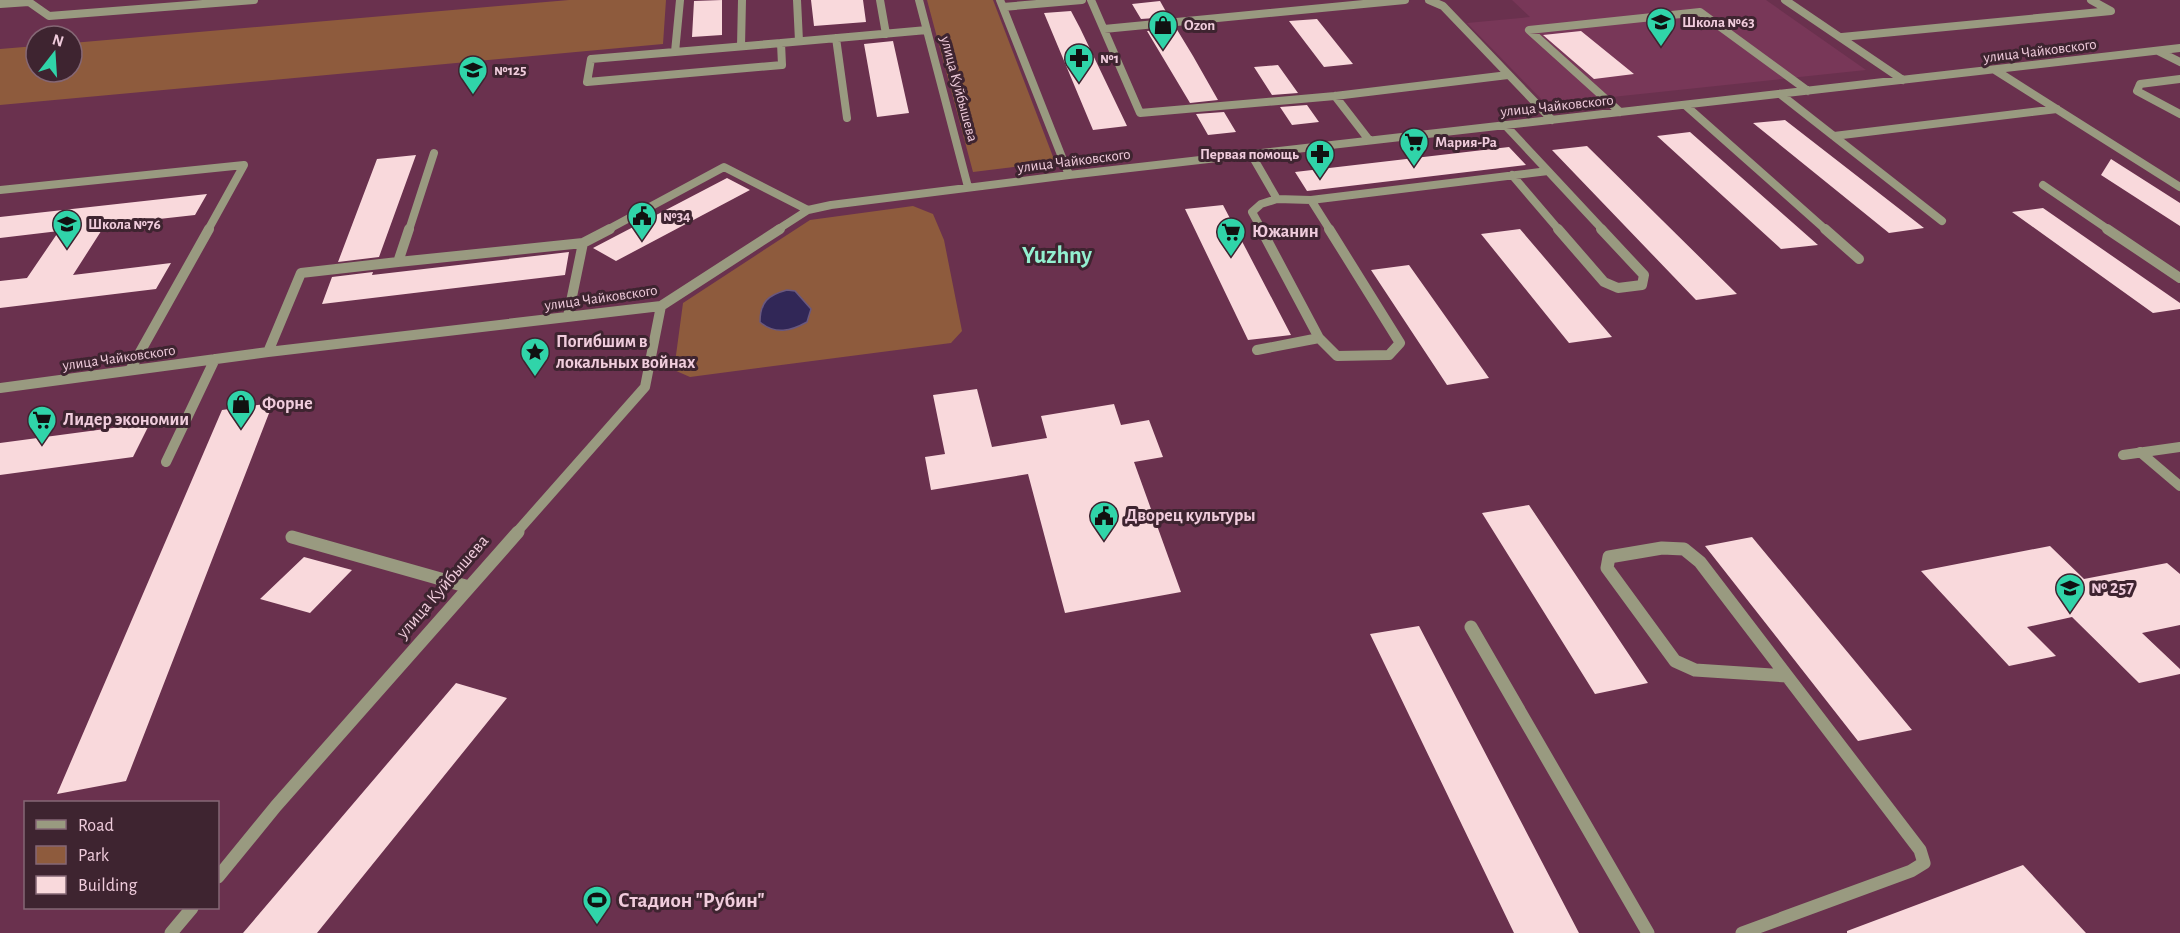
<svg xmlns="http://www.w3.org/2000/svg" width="2180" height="933" viewBox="0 0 2180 933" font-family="'Alegreya Sans',sans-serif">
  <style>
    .built { fill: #783758 }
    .green { fill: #8e5b3d }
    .water { fill: #312757; stroke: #6a587f; stroke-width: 1.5 }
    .building { fill: #f9d9dc }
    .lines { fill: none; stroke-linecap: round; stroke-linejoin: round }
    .minor-far2 { stroke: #999a80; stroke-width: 8 }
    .minor-far1 { stroke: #999a80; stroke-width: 10 }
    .minor { stroke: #999a80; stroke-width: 13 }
    .labels { text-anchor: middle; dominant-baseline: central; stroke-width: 6; stroke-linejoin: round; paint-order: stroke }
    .far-poi-label { font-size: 15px; font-weight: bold; fill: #f0ccdc; stroke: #3e2430; text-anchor: start }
    .far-street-label { font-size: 15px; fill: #f0ccdc; stroke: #3e2430 }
    .poi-label { font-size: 18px; font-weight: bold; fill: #f0ccdc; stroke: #3e2430; text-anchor: start }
    .street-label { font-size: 18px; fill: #f0ccdc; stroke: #3e2430 }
    .near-poi-label { font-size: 21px; font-weight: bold; fill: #f0ccdc; stroke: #3e2430; text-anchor: start }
    .district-label { font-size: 24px; font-weight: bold; fill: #93f0d0; stroke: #3e2430 }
  </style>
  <rect width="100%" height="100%" fill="#6a314e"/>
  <!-- built -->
  <path class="built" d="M1512,0H1766L1866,70L1546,104L1467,23L1530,17Z"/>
  <!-- green -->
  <path class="green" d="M569,0H666L663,44L0,105V49L36,46V72H72V43Z
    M927,0H993L1055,162L973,172Z
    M913,206L933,214L944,240L962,331L951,343L690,377L674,370L683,303L810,220Z"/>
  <!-- water -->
  <path class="water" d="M787,290L795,291L811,309L807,322C791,331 775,335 760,322C760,302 768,295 787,290Z"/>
  <!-- building -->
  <path class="building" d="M722,0V35L692,37L694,1Z
    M811,0H863L866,22L814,26Z
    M1160,1L1169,17L1141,19L1132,4Z
    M1071,11L1080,28L1127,126L1093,130L1044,13Z
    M1317,19L1353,64L1324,67L1289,21Z
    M1176,28L1193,56L1218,100L1190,103L1147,31Z
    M1581,31L1634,74L1594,79L1543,35Z
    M893,41L909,113L877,117L864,44Z
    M1278,65L1298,93L1272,95L1254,67Z
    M1307,105L1319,122L1292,125L1280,107Z
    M1224,112L1236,132L1208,135L1196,114Z
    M1785,120L1924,228L1889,233L1753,123Z
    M1690,132L1818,245L1781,249L1657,136Z
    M1587,146L1737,294L1696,300L1552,150Z
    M1509,147L1526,165L1307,191L1295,172Z
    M416,155L379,257L338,262L377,159Z
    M2111,159L2180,203V226L2101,175Z
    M727,178L750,190L616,261L593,248Z
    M207,194L195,215L105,225L73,275L171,263L156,289L0,308V281L27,278L59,231L0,238V217Z
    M1223,205L1291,335L1248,340L1185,209Z
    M2043,208L2180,303V309L2153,313L2012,212Z
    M1520,229L1612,337L1569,343L1481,234Z
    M569,252L565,275L322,304L332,277L373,272L372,275Z
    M1409,265L1489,378L1447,385L1371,270Z
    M977,389L992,447L1047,438L1041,416L1114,404L1121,425L1149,420L1163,457L1134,462L1181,592L1065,613L1028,474L931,490L925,457L945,454L933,395Z
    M273,403L126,781L57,794L222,410Z
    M150,423L133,457L0,475V443Z
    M1529,505L1648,683L1595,694L1482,513Z
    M1752,537L1912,730L1858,741L1705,546Z
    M2050,546L2084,579L2167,563L2180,574V625L2142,633L2180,669V674L2139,683L2072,617L2027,627L2056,656L2009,666L1921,571Z
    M304,557L352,570L310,613L260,599Z
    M1419,626L1579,933H1514L1370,634Z
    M456,683L507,698L317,933H243Z
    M2023,865L2086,933H1847V931Z"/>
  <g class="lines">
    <!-- minor-far2 -->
    <path class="minor-far2" d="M680,0L675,52L591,59L587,82L782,65L781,43L927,30
      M797,0L799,41
      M880,0L886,34
      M919,0L968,187
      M1000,0L1069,175
      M1091,0L1140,113L1335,96L1508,75
      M1429,0L1443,6L1552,120
      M1785,0L1903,80
      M0,4L29,2L49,16L254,0
      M1003,7L1082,0
      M1104,29L1405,0
      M1842,37L2111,11L2091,0
      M836,38L847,118
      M741,46L742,0
      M2158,51L2180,62
      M675,52L781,43
      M1995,70L2180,187
      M2180,79L2140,84L2137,91L2180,114
      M1780,94L1942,221
      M1335,96L1369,140
      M1685,105L1826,230
      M1620,112L1529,30L1700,12L1808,91
      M1834,136L2057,109
      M1251,154L1277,199
      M1548,171L1603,230
      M1512,175L1559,230
      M2043,185L2109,230
      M0,190L244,165L208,230
      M1277,199L1311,200L1330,230
      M1311,200L1548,171L1505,125
      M409,230L434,153
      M607,230L724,167L808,210
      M777,230L808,210L831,205L1069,175L2180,48
      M1262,230L1252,212L1261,204L1277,199"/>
    <!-- minor-far1 -->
    <path class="minor-far1" d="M1261,229L1319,338L1337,356L1389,355L1400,343L1329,229
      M1558,229L1604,282L1618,288L1642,285L1644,275L1601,229
      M1825,229L1859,259
      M2107,229L2180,278
      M583,243L610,229
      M398,262L583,243L568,316
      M1257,350L1319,338
      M268,352L301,273L398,262L409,229
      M130,370L209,229
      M0,388L268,352L661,306L780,229
      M2140,452L2180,486
      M2123,455L2180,447
      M166,462L215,359
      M516,533L645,387L661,306"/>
    <!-- minor -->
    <path class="minor" d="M292,537L469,587
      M1471,627L1648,933
      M218,877L276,806L518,532
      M171,933L192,908
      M1742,933L1911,871L1924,863L1920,850L1700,562L1684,549L1662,548L1609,557L1607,568L1675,661L1695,670L1787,676"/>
  </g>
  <!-- icons -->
  <defs>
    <g id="school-pin" transform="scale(1.5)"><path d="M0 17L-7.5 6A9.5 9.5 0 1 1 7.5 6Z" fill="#30d4a9" stroke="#3e2430"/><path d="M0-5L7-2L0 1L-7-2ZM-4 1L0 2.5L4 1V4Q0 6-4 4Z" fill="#111"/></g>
    <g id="shop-pin" transform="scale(1.5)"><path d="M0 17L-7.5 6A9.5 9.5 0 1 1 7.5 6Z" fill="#30d4a9" stroke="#3e2430"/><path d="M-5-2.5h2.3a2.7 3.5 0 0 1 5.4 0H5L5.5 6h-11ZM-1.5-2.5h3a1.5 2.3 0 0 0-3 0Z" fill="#111"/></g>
    <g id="pharmacy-pin" transform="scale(1.5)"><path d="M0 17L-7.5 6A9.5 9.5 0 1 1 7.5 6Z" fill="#30d4a9" stroke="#3e2430"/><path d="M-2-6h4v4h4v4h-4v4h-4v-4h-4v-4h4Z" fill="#111"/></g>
    <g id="supermarket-pin" transform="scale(1.5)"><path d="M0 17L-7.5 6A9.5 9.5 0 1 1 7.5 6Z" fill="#30d4a9" stroke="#3e2430"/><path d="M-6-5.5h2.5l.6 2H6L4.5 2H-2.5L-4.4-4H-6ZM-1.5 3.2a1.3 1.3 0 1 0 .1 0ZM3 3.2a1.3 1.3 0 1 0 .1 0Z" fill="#111"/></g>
    <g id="civic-pin" transform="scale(1.5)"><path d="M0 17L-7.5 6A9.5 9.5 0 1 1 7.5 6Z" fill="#30d4a9" stroke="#3e2430"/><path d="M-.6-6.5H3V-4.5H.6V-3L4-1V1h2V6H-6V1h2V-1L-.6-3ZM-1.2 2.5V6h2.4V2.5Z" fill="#111"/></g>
    <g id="sight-pin" transform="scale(1.5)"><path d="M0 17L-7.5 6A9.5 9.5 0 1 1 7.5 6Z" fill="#30d4a9" stroke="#3e2430"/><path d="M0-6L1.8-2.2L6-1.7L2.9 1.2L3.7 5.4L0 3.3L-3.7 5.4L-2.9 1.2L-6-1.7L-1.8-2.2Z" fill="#111"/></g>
    <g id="stadium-pin" transform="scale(1.5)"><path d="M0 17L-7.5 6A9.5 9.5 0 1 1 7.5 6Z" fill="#30d4a9" stroke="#3e2430"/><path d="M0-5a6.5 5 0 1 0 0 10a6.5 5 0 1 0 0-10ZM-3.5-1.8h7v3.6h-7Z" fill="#111"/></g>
  </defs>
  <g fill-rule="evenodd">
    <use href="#school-pin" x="1661" y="22"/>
    <use href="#shop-pin" x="1163" y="25"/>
    <use href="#pharmacy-pin" x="1079" y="58"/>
    <use href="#school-pin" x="473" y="70"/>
    <use href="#supermarket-pin" x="1414" y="142"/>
    <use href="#pharmacy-pin" x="1320" y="154"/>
    <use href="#civic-pin" x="642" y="216"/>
    <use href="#school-pin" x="67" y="224"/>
    <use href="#supermarket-pin" x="1231" y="232"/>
    <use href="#sight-pin" x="535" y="352"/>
    <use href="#shop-pin" x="241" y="404"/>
    <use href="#supermarket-pin" x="42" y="420"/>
    <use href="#civic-pin" x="1104" y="516"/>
    <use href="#school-pin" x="2070" y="588"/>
    <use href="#stadium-pin" x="597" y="900"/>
  </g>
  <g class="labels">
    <!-- far-poi labels -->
    <g class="far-poi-label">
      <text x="1682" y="22">Школа №63</text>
      <text x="1184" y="25">Ozon</text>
      <text x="1100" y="58">№1</text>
      <text x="494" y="70">№125</text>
      <text x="1435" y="142">Мария-Ра</text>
      <text x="1299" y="154" text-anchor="end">Первая помощь</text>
      <text x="663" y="216">№34</text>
      <text x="88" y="224">Школа №76</text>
    </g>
    <!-- far-street labels -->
    <g class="far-street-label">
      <text transform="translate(2040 51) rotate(-7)">улица Чайковского</text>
      <text transform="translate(959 89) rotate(75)">улица Куйбышева</text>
      <text transform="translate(1557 106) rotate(-6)">улица Чайковского</text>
      <text transform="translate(1074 161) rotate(-7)">улица Чайковского</text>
      <text transform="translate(601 298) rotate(-8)">улица Чайковского</text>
      <text transform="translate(119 358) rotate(-8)">улица Чайковского</text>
    </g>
    <!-- poi labels -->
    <g class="poi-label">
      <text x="1252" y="232">Южанин</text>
      <text x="556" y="342">Погибшим в<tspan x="556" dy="21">локальных войнах</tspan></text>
      <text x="262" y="404">Форне</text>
      <text x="63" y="420">Лидер экономии</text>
      <text x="1125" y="516">Дворец культуры</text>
      <text x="2091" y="588">№ 257</text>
    </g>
    <!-- street labels -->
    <g class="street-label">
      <text transform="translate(443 587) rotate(-49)">улица Куйбышева</text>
    </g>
    <!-- near-poi labels -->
    <g class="near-poi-label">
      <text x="618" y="900">Стадион "Рубин"</text>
    </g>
    <!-- district labels -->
    <g class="district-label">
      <text x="1057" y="256">Yuzhny</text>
    </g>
  </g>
  <!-- legend -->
  <rect x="24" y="801" width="195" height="108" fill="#3e2430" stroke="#856775" stroke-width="1.5"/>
  <rect x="36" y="820" width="30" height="9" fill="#999a80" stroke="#856775" stroke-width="1.5"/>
  <text x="78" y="831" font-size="18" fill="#f0ccdc">Road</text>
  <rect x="36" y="846" width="30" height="18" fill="#8e5b3d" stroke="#856775" stroke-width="1.5"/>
  <text x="78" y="861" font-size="18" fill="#f0ccdc">Park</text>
  <rect x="36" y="876" width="30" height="18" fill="#f9d9dc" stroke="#856775" stroke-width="1.5"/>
  <text x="78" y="891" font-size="18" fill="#f0ccdc">Building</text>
  <!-- north arrow -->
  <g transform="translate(54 54) rotate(17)"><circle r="28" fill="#3e2430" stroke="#856775" stroke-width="1.5"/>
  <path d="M0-4.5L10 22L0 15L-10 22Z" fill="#30d4a9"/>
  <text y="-9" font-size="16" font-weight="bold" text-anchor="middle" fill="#f0ccdc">N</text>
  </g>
</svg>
